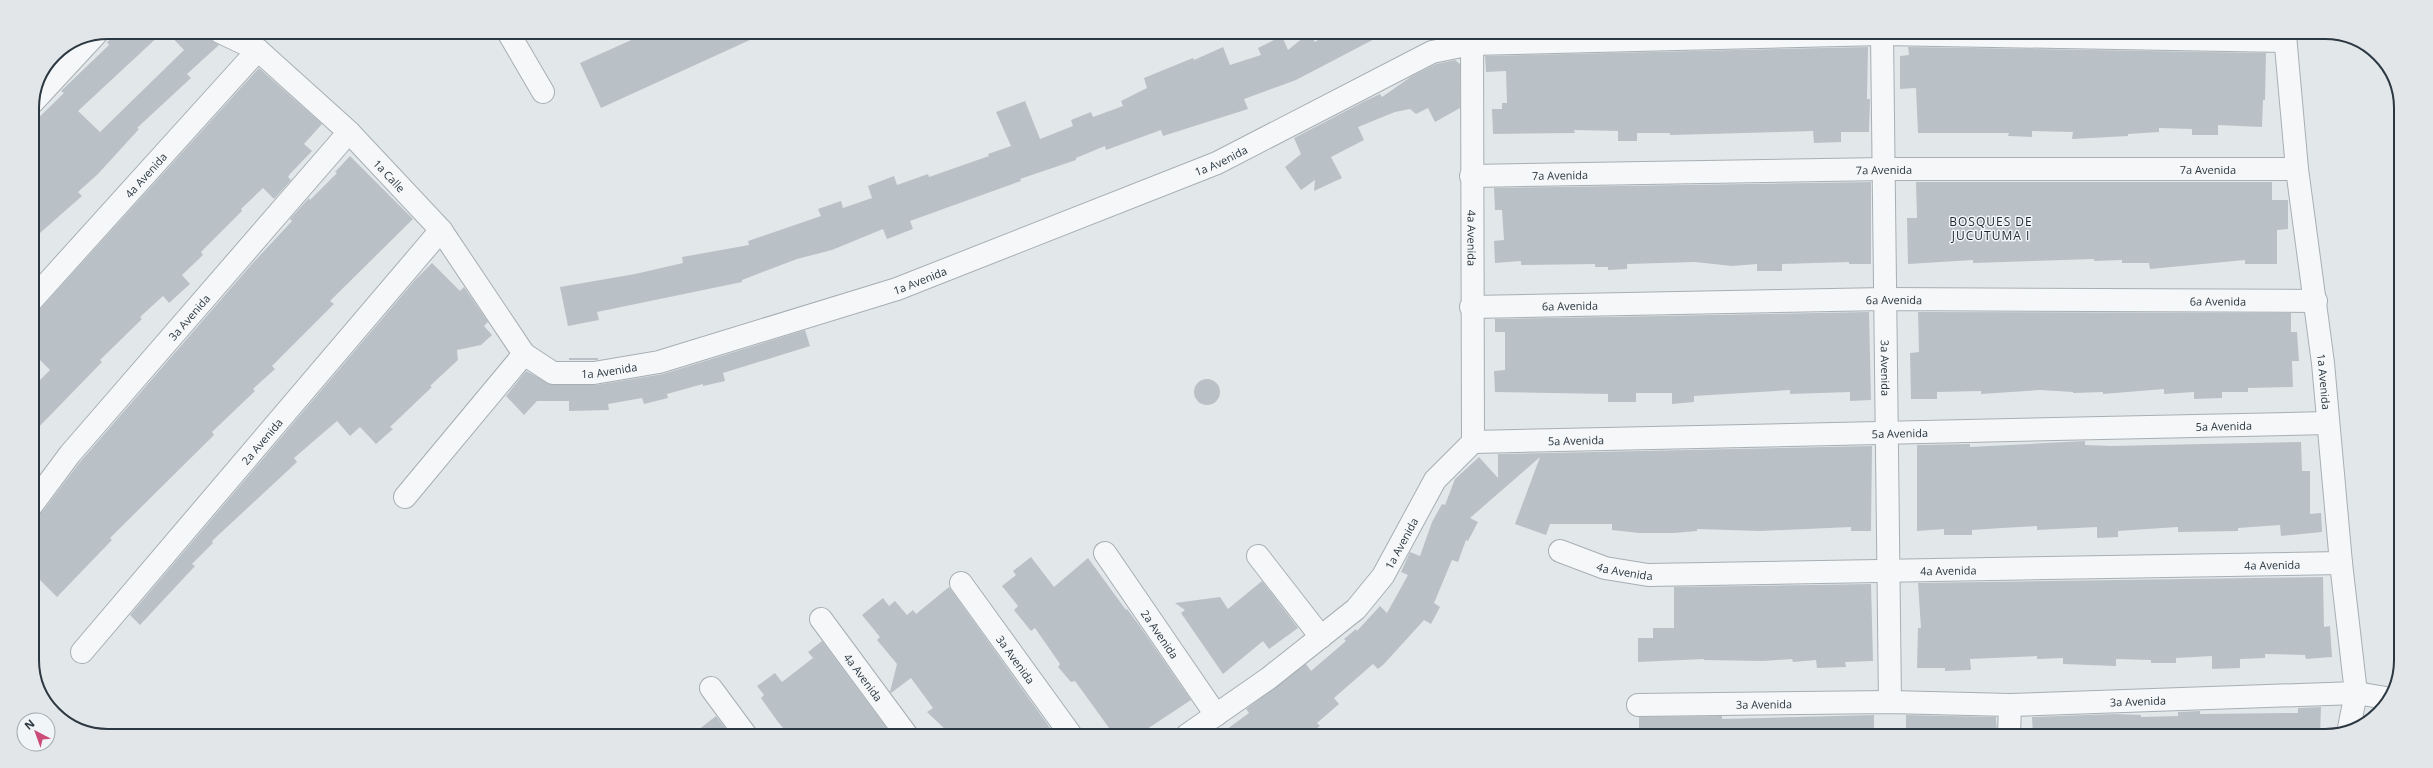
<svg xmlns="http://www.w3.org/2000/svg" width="2433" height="768" viewBox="0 0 2433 768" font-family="'Open Sans',sans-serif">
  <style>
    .building { fill: #b9c1c7 }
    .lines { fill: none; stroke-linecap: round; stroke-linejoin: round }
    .minor-casing { stroke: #a7afb4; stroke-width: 24 }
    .minor { stroke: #f5f7f8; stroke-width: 22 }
    .labels { text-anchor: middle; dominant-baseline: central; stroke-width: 3; stroke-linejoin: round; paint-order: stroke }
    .street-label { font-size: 11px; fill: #2b3741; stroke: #f2f5f7 }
    .neighbourhood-label { font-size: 12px; letter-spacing: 1px; fill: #1d2832; stroke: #f2f5f7 }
    .rim { fill: none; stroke: #2b3741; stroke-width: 2 }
  </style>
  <rect width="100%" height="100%" fill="#e2e7ea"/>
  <!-- building -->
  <path class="building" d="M119,32H163L78,111L100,132L184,50L167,32H208L210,39L219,45L187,74L191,78L137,128L139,129L98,174L78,192L82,196L32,240V124L64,93L61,91L109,45L107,42Z
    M647,33H765L601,108L580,63Z
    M1309,33L1315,42L1328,33L1384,34L1296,80L1244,99L1248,109L1163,136L1161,130L1106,150L1105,146L1076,158V160L1020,179L1021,181L910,221L913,229L887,239L883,229L832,250L797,259L742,280V282L597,312L599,320L568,326L560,287L635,274L683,263L682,257L749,245L748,241L821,216L818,209L841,201L843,208L872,198L868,186L894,176L897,185L928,174L929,177L989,156L988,154L1011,146L996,112L1025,101L1040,139L1073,126L1071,120L1091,112L1093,117L1123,106L1121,101L1147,88L1144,78L1193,58L1194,60L1223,47L1230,65L1261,55L1258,48L1282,36L1288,50Z
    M1868,47L1867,99H1870L1869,132H1841V142L1814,143L1813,131L1670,135V133H1637V141H1618V131L1574,130L1575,133L1493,134L1492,109H1502V103H1507L1506,71L1486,72L1485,56Z
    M1908,47L2266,53L2265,100H2263L2262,127L2218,125V135H2192V129L2159,128V132L2128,134V136L2072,139L2073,132L2032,131V137L2008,136L2009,133H1918L1916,88L1900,89V56L1909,55Z
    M1455,60L1460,64V108L1435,122L1428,108L1416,114L1410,109L1395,112L1358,127L1364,140L1331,157L1342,178L1314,191L1315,180L1301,190L1285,167L1301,154L1294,138L1365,101L1380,94L1382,97L1412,76L1436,64Z
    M259,68L322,124L304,144L312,151L290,174L288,177L291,180L274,199L263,188L241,209L242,211L201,252L203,255L182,275L190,284L169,303L163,296L140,317L142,319L100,360L102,362L32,434V388L50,370L32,352V312L41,308Z
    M350,156L413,219L330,301L334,304L272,366L275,369L253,389L255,391L212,432L214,435L110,538L112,540L57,597L32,572V517L42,512L80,462L251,265L292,221L290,219L309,198L310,200L337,173L335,172Z
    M1871,182V264H1849V262L1782,264V271H1757V264L1732,266L1695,262L1627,264V269L1608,270V267H1595V264L1521,265V261L1495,263L1494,241L1504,240L1502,210H1495L1494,188Z
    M1916,182H2272V200H2288V229L2277,230V264H2245V260L2150,269L2149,263H2122V260L2094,261V259L1973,263V260L1908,264L1907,218H1917Z
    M432,263L460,291L464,287L488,322L484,326L492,335L481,345L457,350L458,360L430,386L432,387L390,427L393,429L376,444L360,427L350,436L337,421L294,458L297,462L212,541L213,543L192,564L195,566L140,625L130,615L416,279Z
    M1869,312L1871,400L1850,401V392L1790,394V390L1694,396V402L1672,404V393H1636V402H1608V394L1495,392L1494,371L1505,370V332H1495V319Z
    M1918,312L2291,313V332H2297L2299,361H2292L2293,387L2248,388V392H2222V398L2194,399V392L2164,394V389L2103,394V392L2073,393V392L2040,390L1981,394V391L1937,392V399H1911L1910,353L1919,352Z
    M805,330L810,346L723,373L725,381L703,386V384L667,394L668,398L644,404L642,398L608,404L609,410L569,411V401H537L524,415L506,396L526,371L553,385H596L663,374Z
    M569,358H598V360H569Z
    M1194 392a13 13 0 1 1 26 0a13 13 0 1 1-26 0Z
    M2085,441V445L2111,446L2301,442L2302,471H2310V514L2321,513L2322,532L2281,536L2280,525L2238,528V531L2178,532V527L2147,529L2118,531V537L2097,538V527L2037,530V526L2002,528L1972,530V535H1944V529L1917,531V445L1970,444V447Z
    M1872,446L1871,531H1851V527L1760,531L1697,529V531L1674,533H1639L1612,530V524H1550L1546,535L1515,524L1540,457L1470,518L1478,522L1468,541L1466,540L1458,562L1452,560L1434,603L1440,607L1431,624L1424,620L1384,664L1378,669L1373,664L1334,698L1339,704L1317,723L1320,726L1308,735H1219L1249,713L1246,709L1306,664L1311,671L1346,641L1344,639L1356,629L1357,631L1380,606L1387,613L1408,575L1401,572L1410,552L1420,556L1432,522L1442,504L1445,505L1455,479L1479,457L1498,478V454Z
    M1031,557L1054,587L1088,558L1126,610L1127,609L1139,625L1191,700L1147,729L1151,735H1115L1112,732L1075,681L1071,682L1058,667L1060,664L1035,628L1031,631L1014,610L1018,606L1002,586L1016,575L1013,571Z
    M2323,577L2324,627L2330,626L2332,657L2306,659L2305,655L2265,654V658L2240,659V668L2212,669V656L2176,658V663H2151V660L2116,659V666L2063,664V658L2037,659V656L1970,659L1971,670L1945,671V668H1917L1918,628H1921L1918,583Z
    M1262,581L1298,628L1269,649L1263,641L1223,674L1181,613L1185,610L1175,603L1220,597L1228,609Z
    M1871,584L1873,661L1845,662L1846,667L1817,668L1816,660L1793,662L1792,659L1763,661L1704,660V659L1638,662V638H1653V628H1674V587Z
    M949,587L1048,725L1054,734H950L927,712L933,708L911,678L891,693L890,692L897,664L877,640L880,637L862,615L883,598L889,606L895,601L907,615L913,610L916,614Z
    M822,641L891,734H788L778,722L761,698L764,695L757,686L775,673L782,682L813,658L808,652Z
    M2321,707L2320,736H2033L2032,717L2115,714L2141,715V717L2178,716V712L2200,711V714L2298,713V708Z
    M1874,715V735H1639V717L1722,716V719Z
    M1906,715L1996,717L1997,736H1906Z
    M716,716L730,734H693Z"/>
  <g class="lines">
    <!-- minor casing -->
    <g class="minor-casing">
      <g id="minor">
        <path id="s1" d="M220,32L258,50L349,132L441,230L524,354"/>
        <path d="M508,32L543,92"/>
        <path id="s2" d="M1472,34L1473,442"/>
        <path id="s3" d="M1882,34L1890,702"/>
        <path id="s4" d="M2285,35L2297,169L2323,363L2341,563L2356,693L2349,728"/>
        <path d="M33,102L96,34"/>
        <path id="s5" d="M1471,176L1883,169H2297"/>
        <path id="s6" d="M32,300L258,50"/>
        <path id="s7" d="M1471,307L1885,299L2316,301"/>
        <path id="s8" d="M1473,442L2328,423"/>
        <path id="s9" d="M405,497L524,354L553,373H594L659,362L897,289L1217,163L1432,52L1471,44L1882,34L2285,41"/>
        <path id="s10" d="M32,505L70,454L349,132"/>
        <path id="s11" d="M1560,551L1605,568L1648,575L2341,563"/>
        <path id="s12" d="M1105,553L1216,715"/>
        <path d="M1258,556L1321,637"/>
        <path id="s13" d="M961,583L1071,735"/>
        <path id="s14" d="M821,619L906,734"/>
        <path id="s15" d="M82,652L441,230"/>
        <path d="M711,688L745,734"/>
        <path id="s16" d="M1638,705L1890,702L2010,705L2356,693L2386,698"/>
        <path id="s17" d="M1187,735L1269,678L1356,609L1383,576L1435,480L1473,442"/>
        <path d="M2009,736L2010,705"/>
      </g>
    </g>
    <!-- minor -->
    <use href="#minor" class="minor"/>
  </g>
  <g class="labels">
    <!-- street labels -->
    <g class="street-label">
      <text stroke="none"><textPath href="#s9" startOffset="925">1a Avenida</textPath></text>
      <text stroke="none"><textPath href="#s5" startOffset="413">7a Avenida</textPath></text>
      <text stroke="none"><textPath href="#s5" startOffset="737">7a Avenida</textPath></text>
      <text stroke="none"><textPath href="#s5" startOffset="89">7a Avenida</textPath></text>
      <text stroke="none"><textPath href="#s6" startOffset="169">4a Avenida</textPath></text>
      <text stroke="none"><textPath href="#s1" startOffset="224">1a Calle</textPath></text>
      <text stroke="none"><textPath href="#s2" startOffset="204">4a Avenida</textPath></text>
      <text stroke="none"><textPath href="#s9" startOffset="601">1a Avenida</textPath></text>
      <text stroke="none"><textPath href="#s7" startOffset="423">6a Avenida</textPath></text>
      <text stroke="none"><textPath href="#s7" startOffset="747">6a Avenida</textPath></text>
      <text stroke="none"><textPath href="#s7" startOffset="99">6a Avenida</textPath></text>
      <text stroke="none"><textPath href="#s10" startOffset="245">3a Avenida</textPath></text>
      <text stroke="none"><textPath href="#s3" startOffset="334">3a Avenida</textPath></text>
      <text stroke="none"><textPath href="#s9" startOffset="277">1a Avenida</textPath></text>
      <text stroke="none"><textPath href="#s4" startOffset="349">1a Avenida</textPath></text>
      <text stroke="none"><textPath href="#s8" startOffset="751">5a Avenida</textPath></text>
      <text stroke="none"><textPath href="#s8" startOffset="427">5a Avenida</textPath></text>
      <text stroke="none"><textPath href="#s8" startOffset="103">5a Avenida</textPath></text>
      <text stroke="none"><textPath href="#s15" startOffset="277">2a Avenida</textPath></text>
      <text stroke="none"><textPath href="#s17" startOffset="291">1a Avenida</textPath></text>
      <text stroke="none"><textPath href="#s11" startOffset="716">4a Avenida</textPath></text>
      <text stroke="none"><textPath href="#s11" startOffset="68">4a Avenida</textPath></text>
      <text stroke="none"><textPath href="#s11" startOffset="392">4a Avenida</textPath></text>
      <text stroke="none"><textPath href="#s12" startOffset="98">2a Avenida</textPath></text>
      <text stroke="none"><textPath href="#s13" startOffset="94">3a Avenida</textPath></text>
      <text stroke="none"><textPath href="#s14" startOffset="72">4a Avenida</textPath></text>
      <text stroke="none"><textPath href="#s16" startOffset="500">3a Avenida</textPath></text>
      <text stroke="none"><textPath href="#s16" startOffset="126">3a Avenida</textPath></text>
    </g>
    <!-- neighbourhood labels -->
    <g class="neighbourhood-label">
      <text x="1991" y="221">BOSQUES DE<tspan x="1991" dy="14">JUCUTUMA I</tspan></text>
    </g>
  </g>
  <!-- crop -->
  <path d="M0 0H2433V768H0ZM108 39H2325A69 69 0 0 1 2394 108V660A69 69 0 0 1 2325 729H108A69 69 0 0 1 39 660V108A69 69 0 0 1 108 39Z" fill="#e2e6e8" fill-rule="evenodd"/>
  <path class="rim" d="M108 39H2325A69 69 0 0 1 2394 108V660A69 69 0 0 1 2325 729H108A69 69 0 0 1 39 660V108A69 69 0 0 1 108 39Z"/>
  <!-- north arrow -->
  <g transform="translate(36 732) rotate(319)"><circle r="19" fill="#f2f5f7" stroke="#a2a9ae"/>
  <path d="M0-3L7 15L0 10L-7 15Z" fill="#ca4c77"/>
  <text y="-6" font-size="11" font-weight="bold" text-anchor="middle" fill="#2b3741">N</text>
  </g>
</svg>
